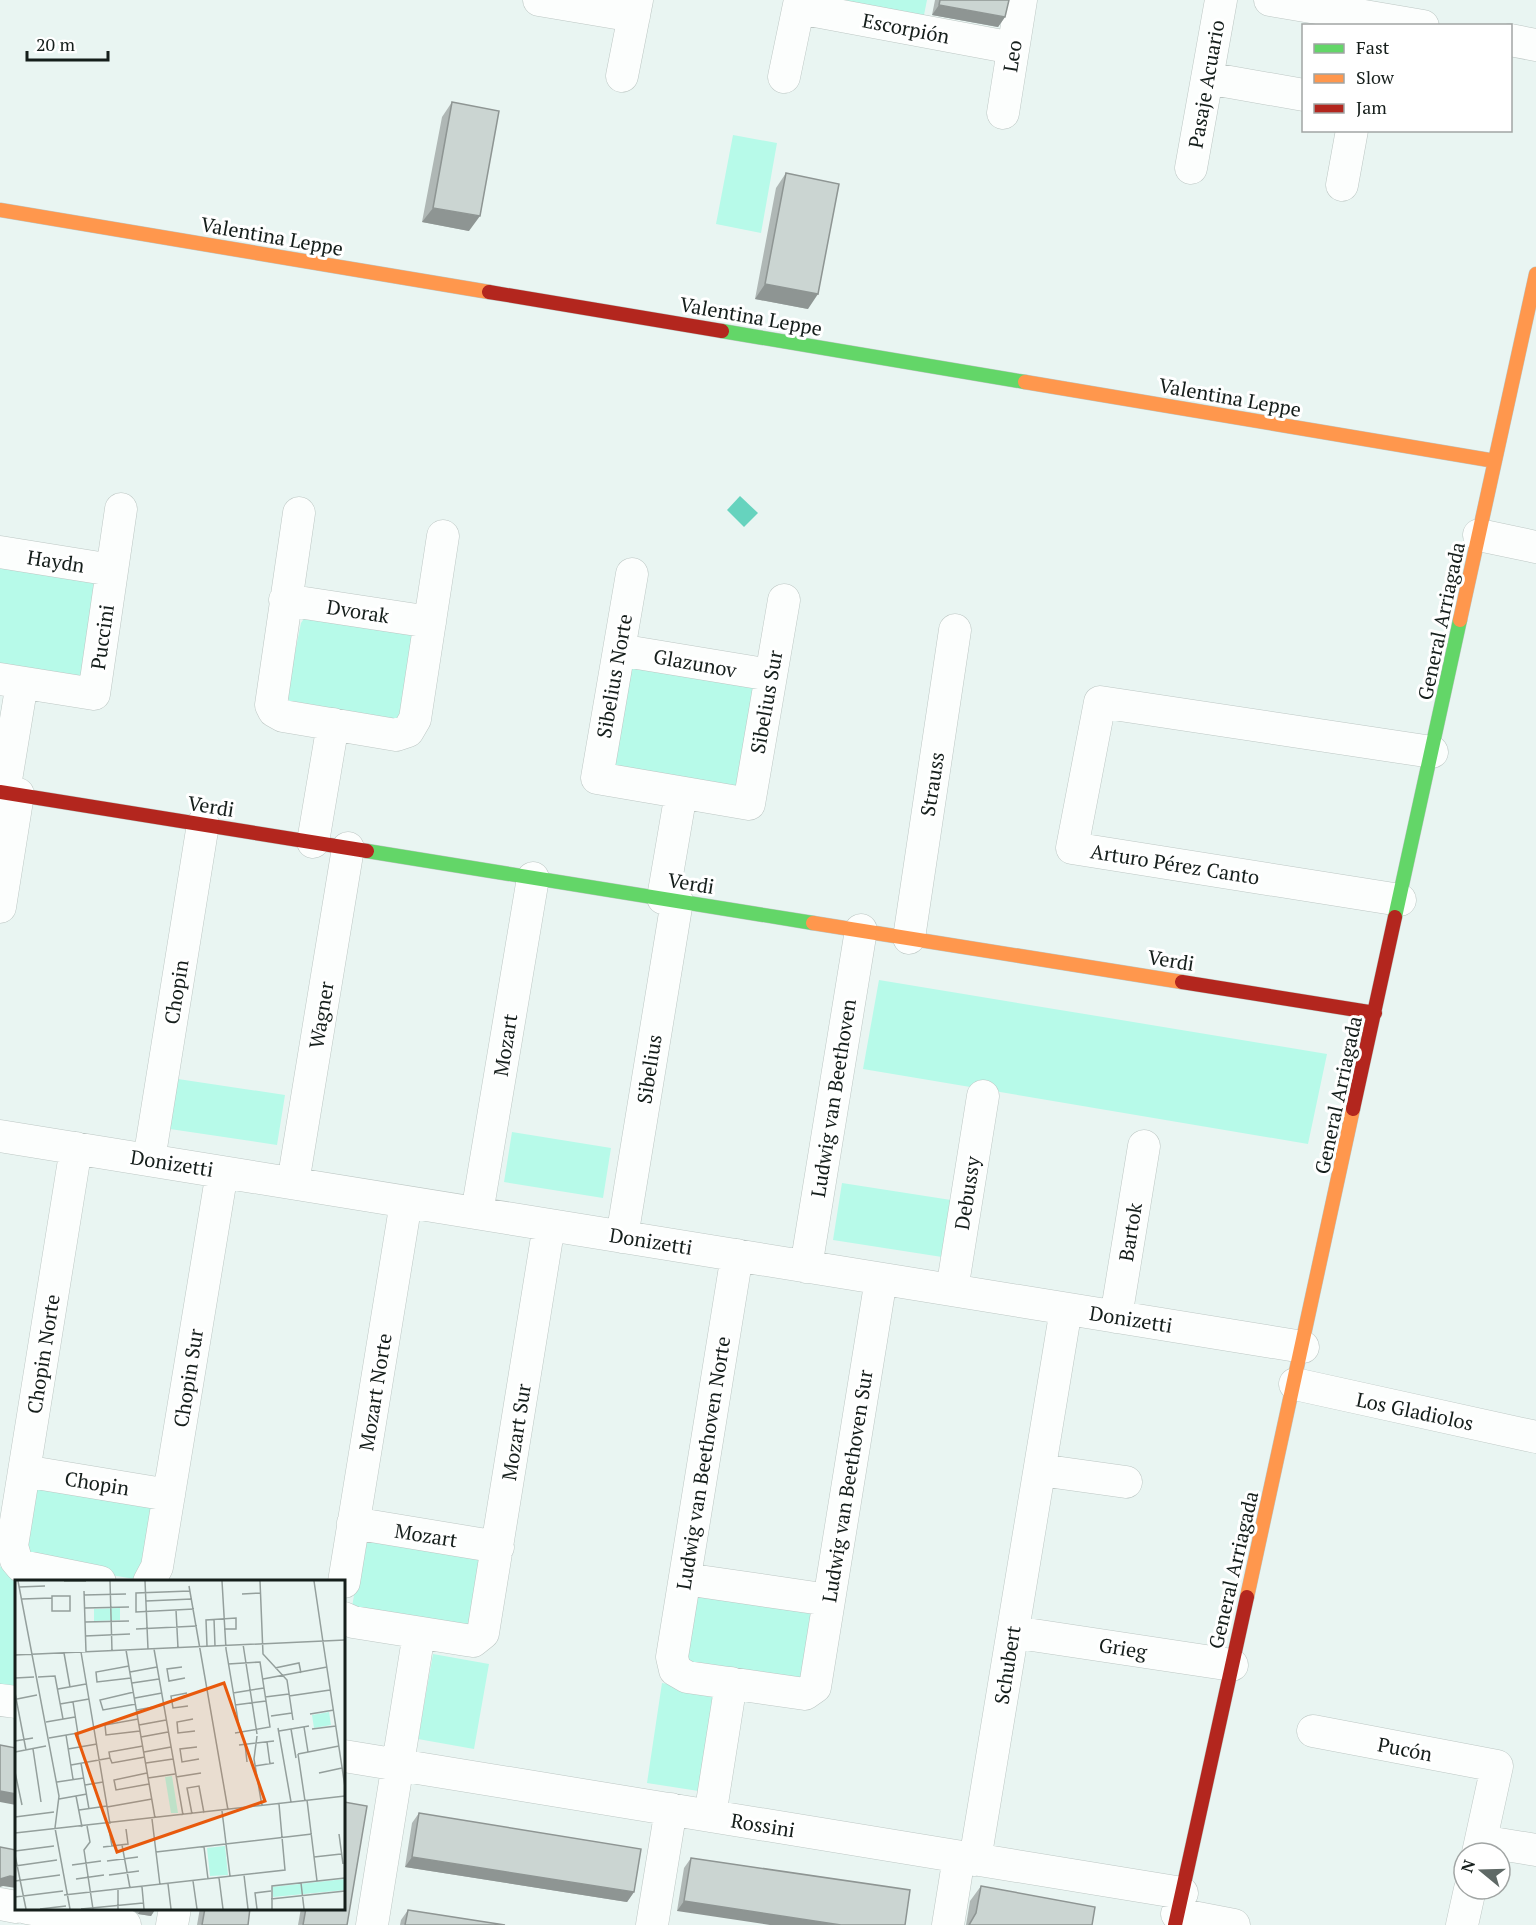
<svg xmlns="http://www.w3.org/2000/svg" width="1536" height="1925" viewBox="0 0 1536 1925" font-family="'PT Serif',serif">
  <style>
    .green { fill: #b7fae9 }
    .water { fill: #66d3be }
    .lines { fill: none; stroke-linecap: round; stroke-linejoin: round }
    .street-casing { stroke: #bdc7c4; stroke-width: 33 }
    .fast-casing { stroke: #bdc7c4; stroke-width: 15 }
    .slow-casing { stroke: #bdc7c4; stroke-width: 15 }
    .jam-casing { stroke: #bdc7c4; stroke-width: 15 }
    .street { stroke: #fcfefd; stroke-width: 32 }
    .fast { stroke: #63d668; stroke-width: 14 }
    .slow { stroke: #ff974d; stroke-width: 14 }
    .jam { stroke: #b3261e; stroke-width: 14 }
    .wall { fill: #afb7b5 }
    .shaded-wall { fill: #8e9593 }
    .building { fill: #cbd5d2; stroke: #8e9593; stroke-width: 1.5 }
    .labels { text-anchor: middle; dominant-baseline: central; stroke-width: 6; stroke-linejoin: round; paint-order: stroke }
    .street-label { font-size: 20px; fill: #151e1b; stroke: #fff }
    .inset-road { fill: none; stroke: #949f9c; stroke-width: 1.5 }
    .view { fill: #e8590c; fill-opacity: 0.15; stroke: #e8590c; stroke-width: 3 }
    .inset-edge { fill: none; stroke: #151e1b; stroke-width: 3 }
  </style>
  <rect width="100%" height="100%" fill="#e9f5f2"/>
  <!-- green -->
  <path class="green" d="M814,0H927L923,20Z
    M733,135L777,143L761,233L716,224Z
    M0,562L102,578L86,682L0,668Z
    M305,617L416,634L406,718L396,725L295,708L286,696L301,623Z
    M629,663L759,687L739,791L609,766Z
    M879,980L1327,1054L1308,1144L863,1069Z
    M178,1079L285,1095L277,1145L170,1129Z
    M512,1132L611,1148L603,1198L504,1182Z
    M842,1183L951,1200L942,1257L833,1240Z
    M31,1484L161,1501L149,1569L135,1579L68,1568L66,1581L16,1582V1690L0,1686V1567L20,1548Z
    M365,1535L484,1554L470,1629L351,1612Z
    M699,1587L818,1607L804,1686L685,1668Z
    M433,1654L489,1664L474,1749L418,1739Z
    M662,1683L721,1692L705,1792L647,1783Z"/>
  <!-- water -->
  <path class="water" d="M740,496L758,513L744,527L727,510Z"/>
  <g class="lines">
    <!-- street casing -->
    <g class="street-casing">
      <path id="street" d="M539,0L634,16
        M1270,0L1423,26
        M799,8L1013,48
        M1510,40L1536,45
        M622,76L637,0
        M784,77L800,0
        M1207,78L1304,95
        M1003,113L1021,0
        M1191,168L1221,0
        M1342,185L1352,130
        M299,513L271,705L274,711L283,716L396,735L408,731L415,719L443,536
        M1479,535L1536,547
        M0,552L112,570
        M632,574L597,778L749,804L784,600
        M285,600L430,622
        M619,650L771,675
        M0,679L94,694L121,509
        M4,792L22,683
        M313,842L333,724
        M663,898L681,793
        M1400,900L1072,848L1100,702L1432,752
        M0,907L18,794
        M909,938L955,630
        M0,1136L1303,1347
        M76,1148L12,1546L16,1560L21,1566L100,1582
        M149,1160L203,824
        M293,1183L348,848
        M477,1213L533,878
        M622,1237L677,901
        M737,1255L672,1657L675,1670L687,1677L805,1694L815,1687L881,1279
        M806,1267L861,930
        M952,1290L983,1096
        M1116,1317L1144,1146
        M1295,1384L1536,1437
        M1040,1470L1126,1482
        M24,1471L169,1495
        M353,1523L498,1547
        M685,1579L829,1600
        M149,1582L157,1567L222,1172
        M344,1582L406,1202
        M344,1618L353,1622L466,1640L473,1641L483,1633L549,1225
        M1013,1632L1232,1665
        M0,1700L16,1702
        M1313,1731L1497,1766L1478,1853
        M344,1756L1182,1893
        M710,1816L731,1683
        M1481,1841L1536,1850
        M975,1860L1066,1309
        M0,1904L16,1907
        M27,1908L125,1925
        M1177,1914L1234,1925
        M172,1925L175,1908
        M372,1925L419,1633
        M652,1925L671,1809
        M948,1925L959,1857
        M1462,1925L1470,1889"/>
    </g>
    <!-- fast casing -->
    <g class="fast-casing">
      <path id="fast" d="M722,331L1025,382
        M367,851L813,923
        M1395,917L1460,620"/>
    </g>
    <!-- slow casing -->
    <g class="slow-casing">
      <path id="slow" d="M0,210L489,292
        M1025,382L1495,461
        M1460,620L1536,274
        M813,923L1182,982
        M1247,1597L1353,1109"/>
    </g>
    <!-- jam casing -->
    <g class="jam-casing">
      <path id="jam" d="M489,292L722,331
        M0,792L367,851
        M1182,982L1375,1013
        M1353,1109L1395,917
        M1175,1925L1247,1597"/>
    </g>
    <!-- street -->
    <use href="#street" class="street"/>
    <!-- fast -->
    <use href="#fast" class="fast"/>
    <!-- slow -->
    <use href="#slow" class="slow"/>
    <!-- jam -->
    <use href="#jam" class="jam"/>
  </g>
  <!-- wall -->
  <path class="wall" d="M935,0H1009L1005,17L998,27L932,15Z
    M452,102L469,231L422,222L442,117Z
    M786,173L808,309L755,299L776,188Z
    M419,1813L634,1892L627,1902L405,1867L412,1823Z
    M691,1858L910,1890L677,1911L684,1868Z
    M981,1886L1092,1925H966L970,1901Z
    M130,1908H156L151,1916L138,1914Z
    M200,1908H250L248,1925H197Z
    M301,1908H344L347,1925H298Z
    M408,1910L505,1925H400L401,1920Z"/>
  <!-- shaded-wall -->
  <path class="shaded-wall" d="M939,5L1005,17L998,27L932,15Z
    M433,208L480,216L469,231L422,222Z
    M765,284L818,294L808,309L755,299Z
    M0,1791L16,1794V1805L0,1802Z
    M412,1857L634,1892L627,1902L405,1867Z
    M10,1876L16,1877V1888L3,1886L0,1887V1879Z
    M684,1901L841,1925H770L677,1911Z
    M142,1908H156L151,1916L138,1914Z"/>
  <!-- building -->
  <path class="building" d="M940,0H1009L1005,17L939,5Z
    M452,102L499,111L480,216L433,208Z
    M786,173L839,184L818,294L765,284Z
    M0,1745L16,1748V1794L0,1791Z
    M344,1802L367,1806L347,1925H303L306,1908H344Z
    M419,1813L641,1849L634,1892L412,1857Z
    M0,1847L16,1850V1877L10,1876L0,1879Z
    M691,1858L910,1890L905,1925H841L684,1901Z
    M981,1886L1095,1907L1092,1925H969L976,1913Z
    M205,1908H250L248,1925H202Z
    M408,1910L505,1925H405Z"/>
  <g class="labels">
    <!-- street labels -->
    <g class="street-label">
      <text transform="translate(906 28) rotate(11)">Escorpión</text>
      <text transform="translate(1012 56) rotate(-81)">Leo</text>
      <text transform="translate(1206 84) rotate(-80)">Pasaje Acuario</text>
      <text transform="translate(272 236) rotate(10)">Valentina Leppe</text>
      <text transform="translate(751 316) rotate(10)">Valentina Leppe</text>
      <text transform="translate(1230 397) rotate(10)">Valentina Leppe</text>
      <text transform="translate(56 561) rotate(9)">Haydn</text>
      <text transform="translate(358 611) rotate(9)">Dvorak</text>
      <text transform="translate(1441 621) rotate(-78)">General Arriagada</text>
      <text transform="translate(102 637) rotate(-82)">Puccini</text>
      <text transform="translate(695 663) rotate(10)">Glazunov</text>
      <text transform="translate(614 676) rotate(-80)">Sibelius Norte</text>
      <text transform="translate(766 702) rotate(-80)">Sibelius Sur</text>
      <text transform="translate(932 784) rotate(-81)">Strauss</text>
      <text transform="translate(211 806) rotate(9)">Verdi</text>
      <text transform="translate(1175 864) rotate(9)">Arturo Pérez Canto</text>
      <text transform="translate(691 883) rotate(9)">Verdi</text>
      <text transform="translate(1171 960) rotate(9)">Verdi</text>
      <text transform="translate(176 992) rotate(-81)">Chopin</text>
      <text transform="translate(321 1015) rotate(-81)">Wagner</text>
      <text transform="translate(505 1045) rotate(-81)">Mozart</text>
      <text transform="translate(649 1069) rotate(-81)">Sibelius</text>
      <text transform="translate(1338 1095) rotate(-78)">General Arriagada</text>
      <text transform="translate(833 1098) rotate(-81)">Ludwig van Beethoven</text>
      <text transform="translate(172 1163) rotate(9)">Donizetti</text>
      <text transform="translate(967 1193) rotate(-81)">Debussy</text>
      <text transform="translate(1130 1232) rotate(-81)">Bartok</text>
      <text transform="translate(651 1241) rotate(9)">Donizetti</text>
      <text transform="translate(1131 1319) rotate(9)">Donizetti</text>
      <text transform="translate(43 1354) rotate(-81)">Chopin Norte</text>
      <text transform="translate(188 1378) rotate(-81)">Chopin Sur</text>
      <text transform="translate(375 1392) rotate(-81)">Mozart Norte</text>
      <text transform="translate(1415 1411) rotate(12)">Los Gladiolos</text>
      <text transform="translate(516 1432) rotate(-81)">Mozart Sur</text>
      <text transform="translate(703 1463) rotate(-81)">Ludwig van Beethoven Norte</text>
      <text transform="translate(97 1483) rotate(9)">Chopin</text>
      <text transform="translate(847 1486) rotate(-81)">Ludwig van Beethoven Sur</text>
      <text transform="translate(426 1535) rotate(9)">Mozart</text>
      <text transform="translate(1233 1570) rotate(-77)">General Arriagada</text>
      <text transform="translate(1123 1648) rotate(9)">Grieg</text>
      <text transform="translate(1007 1665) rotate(-81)">Schubert</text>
      <text transform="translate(1405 1749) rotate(11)">Pucón</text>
      <text transform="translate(763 1825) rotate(9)">Rossini</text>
    </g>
  </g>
  <!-- overview -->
  <g transform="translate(15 1580)">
    <rect width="330" height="330" fill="#e9f5f2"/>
    <path d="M105,28V40L79,41V29ZM314,132L316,145L299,148L297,135ZM157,196L163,233H156L150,197ZM210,266L213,295L195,296L192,268ZM330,299V310L258,317L257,307Z" fill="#b7fae9"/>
    <path class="inset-road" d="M3,1L44,216L40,248L55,329M49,1H71M95,1L97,71M130,1L133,69M207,1L211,69L225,152M245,1L248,74L272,100L278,140M299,1L308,62M174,6L213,230M4,7L30,6M69,11L71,72M175,11L121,13V32L179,29M227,14L245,13M69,15L111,14M37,16H55V31H37ZM7,19L37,18M131,21L177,19M70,28L114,27M161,30L163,68M199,39L200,66M70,42L114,41M121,49L182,46M70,56L115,54M308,62L330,207M228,64L242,154M192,66L191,40L221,38V49H209M139,69L168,235M111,70L140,238M66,72L95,244M49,73L55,107M0,75L330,60M213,84L245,82L255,147L220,153M114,86L81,92L82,102L116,98M167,87L152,89L154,101L170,98M260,88L284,83L286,93M115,92L142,87M23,97L40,96L48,139M0,98L19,97M248,99L312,87M117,103L144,99M43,109L71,104M119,112L85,120L88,130L121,124M0,113L11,170M172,113L156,116L158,128L173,126M218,113L249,108M274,116L315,110M250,117L274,114M120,118L147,113M2,119L22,115M58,122L65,167M45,124L74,119M220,125L251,121M122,130L149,125M295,134L319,130M256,136L277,133M123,139L90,145L91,155L125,151M178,139L162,142L163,153L180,151M31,142L60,137M124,145L151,140M289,147L293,172M263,148L276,222M276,149L281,178M297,149L321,146M264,151L294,146M51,155L58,199M242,156L239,179L247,226M126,157L153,152M34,158L63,153M0,161L18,158M252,162L255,184M230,164L232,182M224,165L259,161M128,166L94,172L95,178L97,183L130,177M182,167L165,169L167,182L184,179M18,169L26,222M53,169L82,164M0,172L31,166M129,172L156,167M283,174L290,221M283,174L324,166M66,183L74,229M131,183L158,179M56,185L95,178M240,186L259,183M0,192L7,225M132,193L99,200L101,210L134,204M304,193L327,188M161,197L186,193M133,198L160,194M42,202L69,198M70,205L88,202M61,216L67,247M44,219L72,214M292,220L302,301M92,227L137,219M64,230L92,226M207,231L215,296M177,234L172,208L184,206L189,233M0,237L39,232M137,239L145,305M93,244L97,266M72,246L75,262L69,270L78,329M0,253L330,216M324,254L328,284M107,265L115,308M88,267L113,264L111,249M189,267L193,299M0,271L39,266M141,272L297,254M0,275L11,329M299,277L326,274M92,281L123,277M57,285L86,281M0,286L42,280M94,295L124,291M229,295L233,329M204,298L208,329M61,299L89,295M0,301L45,295M178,301L182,329M286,303L289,329M153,304L156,329M127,307L129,329M103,309V329M49,315L270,290L264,224M0,317L48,311M256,319L330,311M25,329L51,326M66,329L128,323M242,329L240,313L256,311M257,329V306L330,298"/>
    <path class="view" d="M209,103L250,221L102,272L61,154Z"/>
    <rect width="330" height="330" class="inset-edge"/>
  </g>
  <!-- legend -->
  <rect x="1302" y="24" width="210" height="108" fill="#ffffff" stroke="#a1a5a4" stroke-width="1.5"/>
  <rect x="1314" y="44" width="30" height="9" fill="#63d668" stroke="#a1a5a4" stroke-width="1.5"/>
  <text x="1356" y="54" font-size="18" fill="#151e1b">Fast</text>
  <rect x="1314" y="74" width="30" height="9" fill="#ff974d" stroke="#a1a5a4" stroke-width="1.5"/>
  <text x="1356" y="84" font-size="18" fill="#151e1b">Slow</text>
  <rect x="1314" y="104" width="30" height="9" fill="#b3261e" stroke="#a1a5a4" stroke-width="1.5"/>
  <text x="1356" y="114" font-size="18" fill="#151e1b">Jam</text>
  <!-- north arrow -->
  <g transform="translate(1482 1871) rotate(289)"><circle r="28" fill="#ffffff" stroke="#a1a5a4" stroke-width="1.5"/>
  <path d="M0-4.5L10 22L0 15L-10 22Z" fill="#5f6966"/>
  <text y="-9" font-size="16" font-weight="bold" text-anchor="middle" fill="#151e1b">N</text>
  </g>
  <!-- scale -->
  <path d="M27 51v9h81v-9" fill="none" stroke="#151e1b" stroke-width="3"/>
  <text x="36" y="51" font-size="18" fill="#151e1b" stroke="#ffffff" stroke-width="4.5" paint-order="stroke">20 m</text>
</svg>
